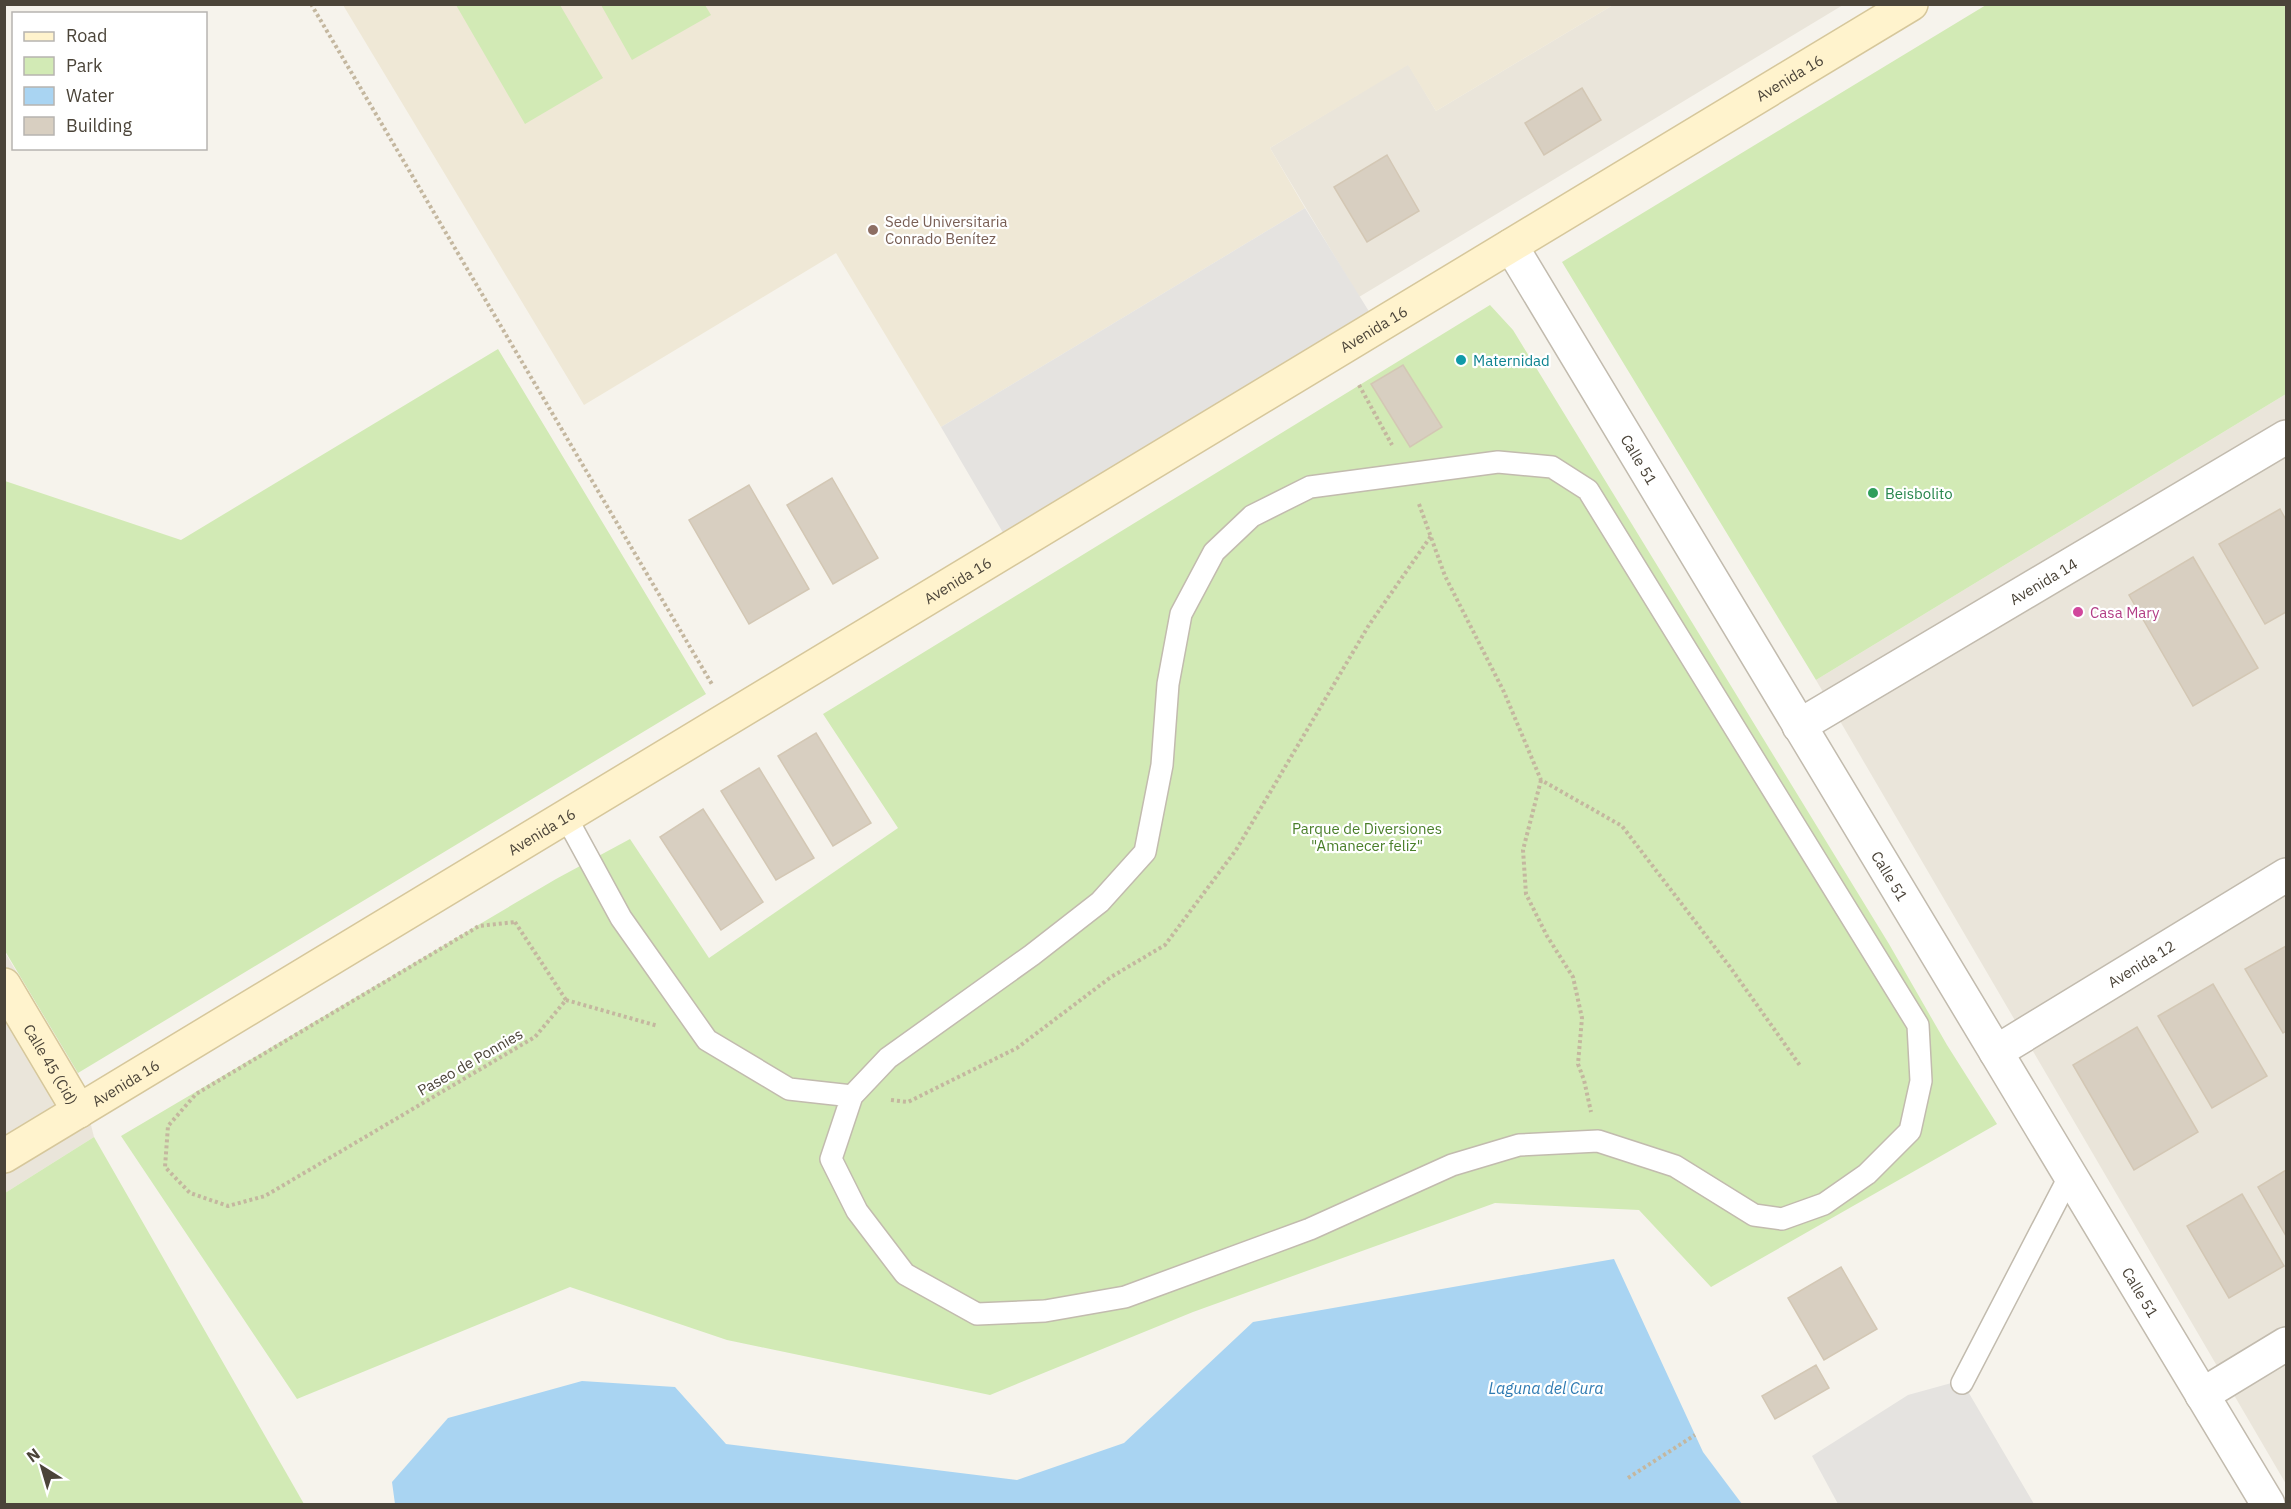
<svg xmlns="http://www.w3.org/2000/svg" width="2291" height="1509" viewBox="0 0 2291 1509" font-family="'IBM Plex Sans',sans-serif">
  <style>
    .residential { fill: #eae5da }
    .education { fill: #efe8d6 }
    .green { fill: #d2eab5 }
    .parking { fill: #e5e3e0 }
    .water { fill: #a9d4f2 }
    .building { fill: #d8cfc1; stroke: #d3c7b4; stroke-width: 1.5 }
    .lines { fill: none; stroke-linecap: round; stroke-linejoin: round }
    .lane-casing { stroke: #c2bbae; stroke-width: 24 }
    .street-casing { stroke: #c2bbae; stroke-width: 36 }
    .secondary-casing { stroke: #d6c79b; stroke-width: 36 }
    .path { stroke: #c4b79f; stroke-width: 4; stroke-dasharray: 3 3; stroke-linecap: butt }
    .lane { stroke: #fff; stroke-width: 21 }
    .street { stroke: #fff; stroke-width: 33 }
    .secondary { stroke: #fff3cd; stroke-width: 33 }
    .education-dot { fill: #8d6e63; stroke: #fff; stroke-width: 2 }
    .culture-dot { fill: #0f9aa8; stroke: #fff; stroke-width: 2 }
    .leisure-dot { fill: #2e9e5b; stroke: #fff; stroke-width: 2 }
    .hotel-dot { fill: #d1479c; stroke: #fff; stroke-width: 2 }
    .labels { text-anchor: middle; dominant-baseline: central; stroke-width: 4.5; stroke-linejoin: round; paint-order: stroke }
    .street-label { font-size: 15px; fill: #4b4439; stroke: #fff }
    .education-label { font-size: 15px; fill: #785e54; stroke: #fff; text-anchor: start }
    .culture-label { font-size: 15px; fill: #0d838f; stroke: #fff; text-anchor: start }
    .leisure-label { font-size: 15px; fill: #27864d; stroke: #fff; text-anchor: start }
    .hotel-label { font-size: 15px; fill: #b23c85; stroke: #fff; text-anchor: start }
    .park-label { font-size: 15px; fill: #4a7f2a; stroke: #fff }
    .water-label { font-size: 16px; font-style: italic; fill: #2e7ab2; stroke: #fff }
  </style>
  <rect width="100%" height="100%" fill="#f6f3ec"/>
  <!-- residential -->
  <path class="residential" d="M1613,5H1843L1359,297L1270,148L1408,64L1436,111Z
    M2286,394V1484L1816,680Z
    M4,951L78,1073L94,1137L5,1193Z"/>
  <!-- education -->
  <path class="education" d="M343,5H1613L1436,111L1408,65L1270,148L1305,208L941,427L836,253L584,405Z"/>
  <!-- green -->
  <path class="green" d="M456,5H560L603,78L525,124Z
    M601,5H705L711,15L632,60Z
    M1986,5H2286V394L1816,680L1562,262Z
    M1490,305L1513,330L1889,944L1947,1045L1997,1124L1711,1287L1639,1210L1495,1203L1193,1312L990,1395L727,1340L570,1287L297,1399L121,1136L556,879L630,839L709,958L898,828L823,714Z
    M498,349L706,694L78,1073L5,951V481L181,540Z
    M94,1137L304,1504H5V1193Z"/>
  <!-- parking -->
  <path class="parking" d="M1305,208L1378,326L1012,548L941,427Z
    M1966,1379L1963,1383L2034,1504H1838L1812,1456L1908,1395Z"/>
  <!-- water -->
  <path class="water" d="M1614,1259L1703,1452L1742,1504H395L392,1482L448,1418L582,1381L675,1387L726,1444L1017,1480L1124,1443L1253,1322Z"/>
  <!-- building -->
  <path class="building" d="M1582,88L1601,120L1544,155L1525,123Z
    M1387,155L1419,211L1367,242L1334,187Z
    M1403,365L1442,427L1410,447L1371,384Z
    M832,478L878,558L833,584L787,505Z
    M749,485L809,589L749,624L689,520Z
    M2280,509L2286,520V612L2265,624L2219,544Z
    M2193,557L2258,668L2193,706L2129,595Z
    M816,733L871,823L833,846L778,756Z
    M759,768L814,858L776,880L721,791Z
    M703,809L763,902L721,930L660,837Z
    M2286,946V1031L2283,1033L2245,969Z
    M2213,984L2267,1076L2212,1108L2158,1016Z
    M2137,1027L2198,1132L2134,1170L2073,1065Z
    M2286,1170V1236L2258,1187Z
    M2242,1194L2284,1266L2229,1298L2187,1226Z
    M1841,1267L1877,1329L1824,1360L1788,1298Z
    M1816,1365L1829,1388L1775,1419L1762,1396Z"/>
  <g class="lines">
    <!-- lane casing -->
    <g class="lane-casing">
      <path id="lane" d="M1498,462L1552,467L1588,490L1918,1025L1921,1081L1910,1131L1867,1174L1824,1204L1782,1219L1754,1215L1675,1166L1598,1141L1519,1145L1452,1165L1310,1229L1125,1297L1045,1311L977,1314L905,1274L857,1211L831,1159L852,1096L888,1058L1032,955L1100,902L1145,852L1162,765L1168,684L1181,614L1214,552L1252,516L1310,487Z
        M566,817L621,918L707,1040L789,1089L852,1096
        M1962,1383L2070,1175"/>
    </g>
    <!-- street casing -->
    <g class="street-casing">
      <g id="street">
        <path id="s1" d="M1511,246L2268,1504"/>
        <path id="s2" d="M1799,726L2286,437"/>
        <path id="s3" d="M1996,1052L2286,875"/>
        <path d="M2202,1395L2286,1344"/>
      </g>
    </g>
    <!-- secondary casing -->
    <g class="secondary-casing">
      <g id="secondary">
        <path id="s4" d="M4,985L79,1111"/>
        <path id="s5" d="M4,1156L1911,4"/>
      </g>
    </g>
    <!-- path -->
    <path class="path" d="M311,4L713,686
      M1359,385L1392,445
      M1419,504L1445,576L1504,692L1541,780L1622,826L1730,967L1801,1067
      M1541,780L1523,850L1526,894L1547,936L1573,977L1582,1018L1578,1064L1584,1080L1591,1112
      M515,922L566,1000L535,1037L265,1196L228,1206L190,1193L165,1167L168,1126L196,1094L479,926Z
      M566,1000L658,1026
      M891,1100L908,1102L1017,1048L1111,977L1165,945L1236,850L1369,625L1431,536
      M1628,1478L1695,1435"/>
    <!-- lane -->
    <use href="#lane" class="lane"/>
    <!-- street -->
    <use href="#street" class="street"/>
    <!-- secondary -->
    <use href="#secondary" class="secondary"/>
  </g>
  <!-- markers -->
  <circle class="education-dot" cx="873" cy="230" r="6"/>
  <circle class="culture-dot" cx="1461" cy="360" r="6"/>
  <circle class="leisure-dot" cx="1873" cy="493" r="6"/>
  <circle class="hotel-dot" cx="2078" cy="612" r="6"/>
  <g class="labels">
    <!-- street labels -->
    <g class="street-label">
      <text stroke="none"><textPath href="#s5" startOffset="2086">Avenida 16</textPath></text>
      <text stroke="none"><textPath href="#s5" startOffset="1600">Avenida 16</textPath></text>
      <text stroke="none"><textPath href="#s1" startOffset="249">Calle 51</textPath></text>
      <text stroke="none"><textPath href="#s5" startOffset="1114">Avenida 16</textPath></text>
      <text stroke="none"><textPath href="#s2" startOffset="284">Avenida 14</textPath></text>
      <text stroke="none"><textPath href="#s5" startOffset="628">Avenida 16</textPath></text>
      <text stroke="none"><textPath href="#s1" startOffset="735">Calle 51</textPath></text>
      <text stroke="none"><textPath href="#s3" startOffset="170">Avenida 12</textPath></text>
      <text transform="translate(470 1062) rotate(-30)">Paseo de Ponnies</text>
      <text stroke="none"><textPath href="#s4" startOffset="92">Calle 45 (Cid)</textPath></text>
      <text stroke="none"><textPath href="#s5" startOffset="142">Avenida 16</textPath></text>
      <text stroke="none"><textPath href="#s1" startOffset="1221">Calle 51</textPath></text>
    </g>
    <!-- education labels -->
    <g class="education-label">
      <text x="885" y="221">Sede Universitaria<tspan x="885" dy="17">Conrado Benítez</tspan></text>
    </g>
    <!-- culture labels -->
    <g class="culture-label">
      <text x="1473" y="360">Maternidad</text>
    </g>
    <!-- leisure labels -->
    <g class="leisure-label">
      <text x="1885" y="493">Beisbolito</text>
    </g>
    <!-- hotel labels -->
    <g class="hotel-label">
      <text x="2090" y="612">Casa Mary</text>
    </g>
    <!-- park labels -->
    <g class="park-label">
      <text x="1367" y="828">Parque de Diversiones<tspan x="1367" dy="17">"Amanecer feliz"</tspan></text>
    </g>
    <!-- water labels -->
    <g class="water-label">
      <text x="1546" y="1388">Laguna del Cura</text>
    </g>
  </g>
  <!-- border -->
  <rect width="2291" height="1509" fill="none" stroke="#4b4439" stroke-width="12"/>
  <!-- legend -->
  <rect x="12" y="12" width="195" height="138" fill="#ffffff" stroke="#b7b4b0" stroke-width="1.5"/>
  <rect x="24" y="32" width="30" height="9" fill="#fff3cd" stroke="#b7b4b0" stroke-width="1.5"/>
  <text x="66" y="42" font-size="18" fill="#4b4439">Road</text>
  <rect x="24" y="57" width="30" height="18" fill="#d2eab5" stroke="#b7b4b0" stroke-width="1.5"/>
  <text x="66" y="72" font-size="18" fill="#4b4439">Park</text>
  <rect x="24" y="87" width="30" height="18" fill="#a9d4f2" stroke="#b7b4b0" stroke-width="1.5"/>
  <text x="66" y="102" font-size="18" fill="#4b4439">Water</text>
  <rect x="24" y="117" width="30" height="18" fill="#d8cfc1" stroke="#b7b4b0" stroke-width="1.5"/>
  <text x="66" y="132" font-size="18" fill="#4b4439">Building</text>
  <!-- north arrow -->
  <g transform="translate(42 1467) rotate(323)" stroke="#ffffff" stroke-width="4.5" paint-order="stroke">
  <path d="M0-4.5L10 22L0 15L-10 22Z" fill="#4b4439"/>
  <text y="-9" font-size="16" font-weight="bold" text-anchor="middle" fill="#4b4439">N</text>
  </g>
</svg>
